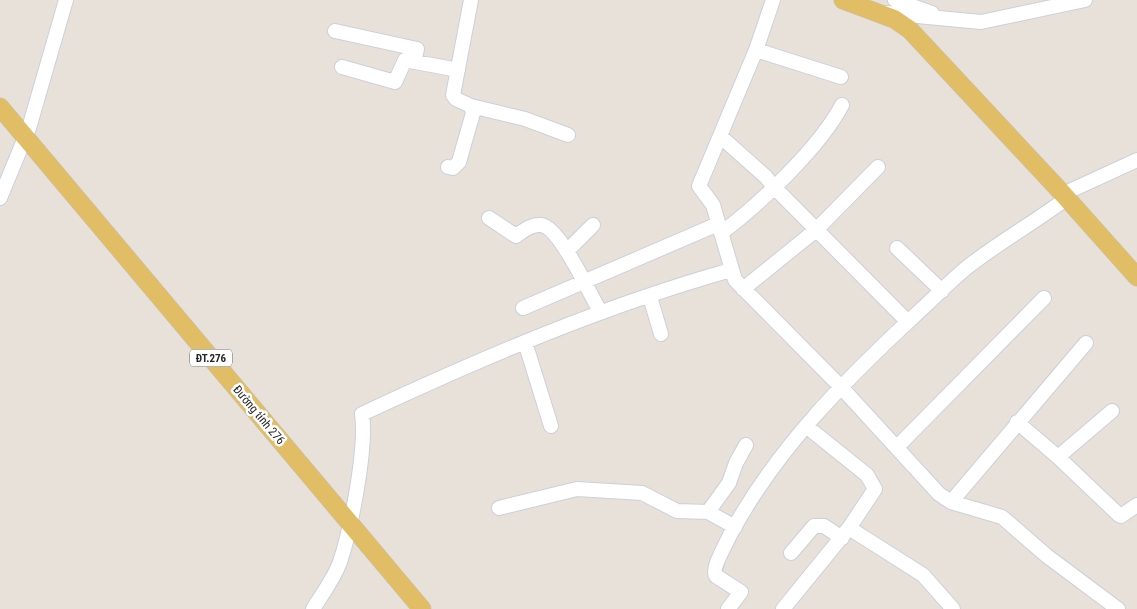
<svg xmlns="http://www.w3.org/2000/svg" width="1137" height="609" viewBox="0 0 1137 609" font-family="'Roboto Condensed',sans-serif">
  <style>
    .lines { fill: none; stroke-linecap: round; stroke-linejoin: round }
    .minor-casing { stroke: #ccd0da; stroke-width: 16 }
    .major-casing { stroke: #c3c3c3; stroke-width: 19 }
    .minor { stroke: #fff; stroke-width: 14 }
    .major { stroke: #e1bd65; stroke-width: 18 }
    .labels { text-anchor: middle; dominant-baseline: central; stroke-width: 5; stroke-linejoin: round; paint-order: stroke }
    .shield { fill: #fff; stroke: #686868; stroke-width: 1 }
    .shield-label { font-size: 11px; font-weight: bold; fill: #272727 }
    .street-label { font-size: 12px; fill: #272727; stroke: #fff }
  </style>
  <rect width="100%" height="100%" fill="#e8e1d9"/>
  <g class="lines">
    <!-- minor casing -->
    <g class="minor-casing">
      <path id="minor" d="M773,0L756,50L699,186L713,205L735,280L841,387L939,494L951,502L1002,517L1047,556L1118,609
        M895,0L932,13
        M886,13L981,22L1085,0
        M335,31L417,49L414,62
        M756,50L841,77
        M342,67L395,82L405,60L458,70
        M471,106L525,119L568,135
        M720,136L766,177L773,186L908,322
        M448,167L453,168L459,162L473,113L471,106L456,99L453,95L471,0
        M1063,194L1137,160
        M0,198L29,128L66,0
        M489,218L516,236C523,231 531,224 541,225C560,227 589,293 600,311
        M721,233C759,205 820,147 842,105
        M897,248L942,291
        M567,251L593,225
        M743,289L816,230L878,167
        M650,297L661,334
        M523,308L718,224
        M525,342L551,426
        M1017,422L1058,457L1119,515L1121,516L1137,505
        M897,447L1044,298
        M1058,457L1112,411
        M951,502L1086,343
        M499,508L577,489L642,493L677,511L708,512L735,527
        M708,512L729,483L736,463L746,445
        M849,528L923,575L953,609
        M791,553L814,526H824L842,538
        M313,609C322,594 334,579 340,562C351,529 367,448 362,414C482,358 603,306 731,270
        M728,609L741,592L716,576C711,569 726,544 730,535C775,451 843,382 912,318C930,302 946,285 965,269C997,243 1034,223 1067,198
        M783,609L849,528L875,489L867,475L806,426"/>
    </g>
    <!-- major casing -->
    <g class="major-casing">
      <path id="major" d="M843,0L894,19L910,30L1063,194L1137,277
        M0,107L422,609"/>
    </g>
    <!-- minor -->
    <use href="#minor" class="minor"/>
    <!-- major -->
    <use href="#major" class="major"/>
  </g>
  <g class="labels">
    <!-- shield labels -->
    <rect class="shield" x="190" y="349.5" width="42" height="17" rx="4"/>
    <g class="shield-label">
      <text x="211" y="358">ĐT.276</text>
    </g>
    <!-- street labels -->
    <g class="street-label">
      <text transform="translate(259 415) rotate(50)">Đường tỉnh 276</text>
    </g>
  </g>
</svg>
